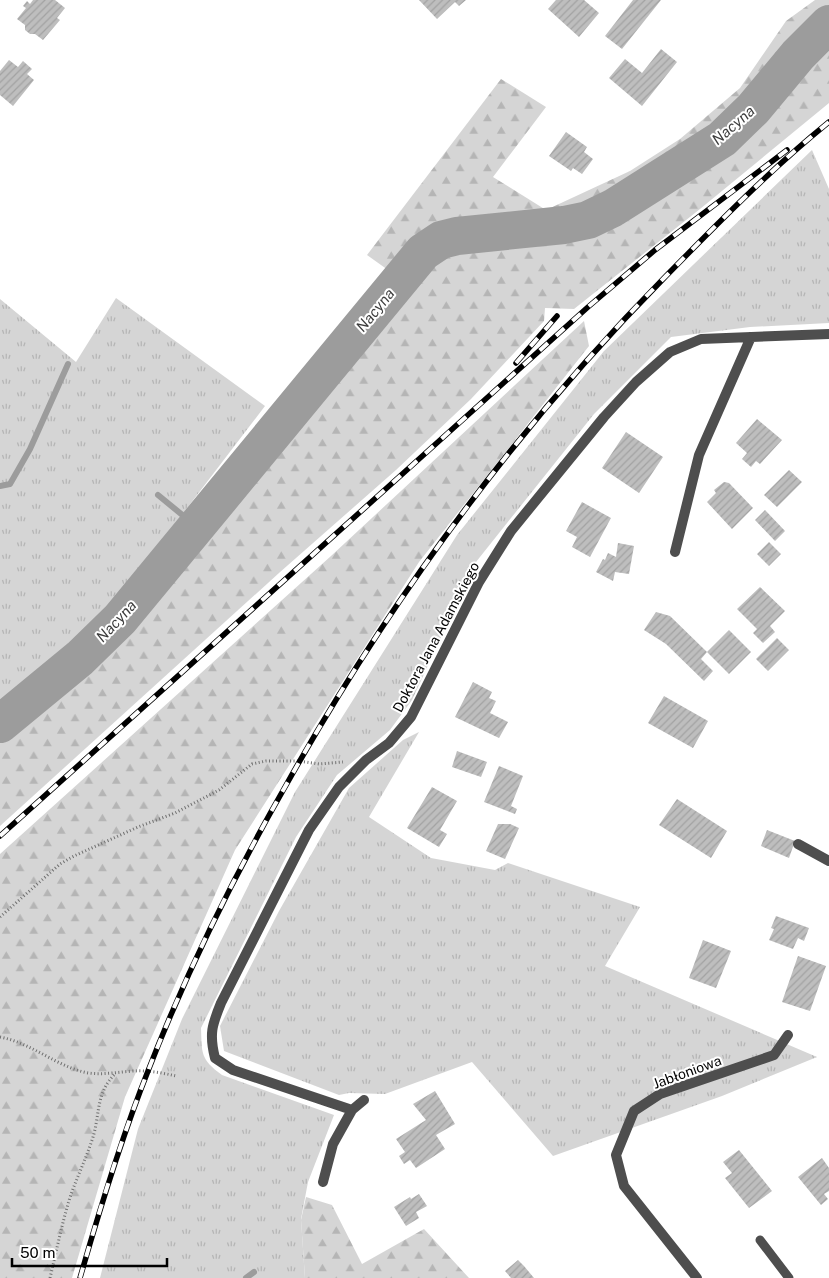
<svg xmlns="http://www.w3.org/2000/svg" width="829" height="1278" viewBox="0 0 829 1278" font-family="'Public Sans',sans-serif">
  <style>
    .grass { fill: url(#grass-tufts) }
    .forest { fill: url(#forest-firs) }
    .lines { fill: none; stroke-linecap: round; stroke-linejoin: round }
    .stream { stroke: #9c9c9c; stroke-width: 6 }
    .river { stroke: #9c9c9c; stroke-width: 38 }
    .building { fill: url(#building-hatch) }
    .path { stroke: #707070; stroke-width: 3; stroke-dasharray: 1 2.5; stroke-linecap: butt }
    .lane { stroke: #4e4e4e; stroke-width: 9 }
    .street { stroke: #4e4e4e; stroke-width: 10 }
    .rail-casing { stroke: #000; stroke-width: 5.5 }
    .rail { stroke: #fff; stroke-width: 4; stroke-dasharray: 11; stroke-linecap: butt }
    .labels { text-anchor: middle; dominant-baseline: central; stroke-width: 4; stroke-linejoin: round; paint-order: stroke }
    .street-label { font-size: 14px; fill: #000; stroke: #fff }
    .water-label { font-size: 15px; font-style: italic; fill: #3d3d3d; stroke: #fff }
  </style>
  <defs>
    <pattern id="grass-tufts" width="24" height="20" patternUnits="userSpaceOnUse" patternTransform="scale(1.25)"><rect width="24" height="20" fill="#d5d5d5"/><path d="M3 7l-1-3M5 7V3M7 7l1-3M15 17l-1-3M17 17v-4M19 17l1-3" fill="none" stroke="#b5b5b5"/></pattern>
    <pattern id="forest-firs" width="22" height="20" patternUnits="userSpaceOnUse" patternTransform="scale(1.25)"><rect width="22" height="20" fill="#d5d5d5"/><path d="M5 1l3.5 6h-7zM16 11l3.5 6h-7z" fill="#b5b5b5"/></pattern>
    <pattern id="building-hatch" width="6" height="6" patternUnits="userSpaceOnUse" patternTransform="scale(1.25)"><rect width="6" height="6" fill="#bebebe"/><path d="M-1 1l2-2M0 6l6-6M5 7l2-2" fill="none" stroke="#a2a2a2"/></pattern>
  </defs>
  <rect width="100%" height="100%" fill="#fff"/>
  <!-- grass -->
  <path class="grass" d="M812,150L829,189V323L750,327L671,337L594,414L476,562L412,700L390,730L337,775L296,837L201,1028C202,1053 200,1059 222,1075L334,1115L308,1182L301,1219L305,1278H100L138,1129L182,1019L295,792L457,535L604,351Z
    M116,298L265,406L110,609L0,702V299L76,362Z
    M419,732L369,817L431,858L495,870L508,863L640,907L605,966L817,1057L722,1096L553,1156L472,1062L385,1094L349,1093L339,1095L224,1051L220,1026L279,911L349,788L403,740Z"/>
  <!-- forest -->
  <path class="forest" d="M815,0H829V16L798,39L760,90L721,130L639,184L591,211L554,218L441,230L420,244L395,275L367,255L501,79L546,107L493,177L546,210L630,171L680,139L740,88L786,21Z
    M829,36V103L700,209L574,309L545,308L544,321L471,399L396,470L279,573L0,826V734L82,667L133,618L407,285L440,250L592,229L626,210L724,146L756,116L811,51Z
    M584,321L589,346L419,562L235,850L125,1097L72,1278H0V854L331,556Z
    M306,1197L332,1205L362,1264L424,1229L469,1278H305L301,1220Z"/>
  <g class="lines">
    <!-- stream -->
    <path class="stream" d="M823,30L829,36
      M0,486L10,484L30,449L68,364
      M158,495L197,527
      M246,1278L254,1272"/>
    <!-- river -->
    <path class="river" d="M0,724L80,658L120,619L423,252L441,240L457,236L564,225L588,220L613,208L722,139L753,109L798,55L829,24"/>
  </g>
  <!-- building -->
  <path class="building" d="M33,0H55L65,8L57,18L60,20L43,40L35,34H30L25,30V25L17,19L26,8L23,6L27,1L30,4Z
    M419,0H466L459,6L455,2L437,19Z
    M556,0H584L599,13L579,37L548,9Z
    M633,0H661L622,49L605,36Z
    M661,49L677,62L642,106L609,78L625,59L642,73Z
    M9,60L18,67L23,61L32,69L27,74L34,80L13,106L0,95V71Z
    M566,132L587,147L584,152L593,159L582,174L573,168L571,171L549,156Z
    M757,419L782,440L760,464L756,461L751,467L742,459L747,453L736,443Z
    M626,432L663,457L639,493L602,468Z
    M789,470L802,482L777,507L764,495Z
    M724,482L729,483L753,508L732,529L707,502L716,493L714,490Z
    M582,502L611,518L590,557L572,547L577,537L566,531Z
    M765,510L785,531L775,541L755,520Z
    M769,542L781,554L769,566L757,554Z
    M618,543L634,546L629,574L615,572L613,581L596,572L603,559L605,560L608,553L616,557Z
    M760,587L785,611L770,626L775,632L763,643L753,633L757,629L737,609Z
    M656,612L670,616L707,652L729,630L751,652L729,674L707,652L701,659L713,671L704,681L666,644L644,630Z
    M777,638L789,650L768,671L756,659Z
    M473,682L492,692L489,698L496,701L490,713L508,722L499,738L455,717Z
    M664,696L708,721L693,748L648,723Z
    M457,751L487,762L481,777L452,767Z
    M499,766L523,776L511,806L517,809L515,814L484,802Z
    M432,787L457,801L440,830L447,834L439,847L407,828Z
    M677,799L727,831L711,858L659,825Z
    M498,824H510L519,828L505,859L486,851Z
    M767,830L795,841L789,858L761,846Z
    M776,916L809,928L804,941L798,938L793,949L769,940L774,929L771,928Z
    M703,940L731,951L716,988L689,978Z
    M798,956L826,966L810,1011L782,1002Z
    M435,1091L455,1124L436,1135L445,1149L416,1168L410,1160L404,1164L399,1156L405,1152L396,1139L426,1120L413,1104Z
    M739,1150L772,1191L749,1208L725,1178L732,1173L723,1162Z
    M822,1158L829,1168V1191L824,1194L828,1199L821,1205L798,1177Z
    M419,1194L427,1206L416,1212L419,1218L406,1226L394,1207L410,1197L411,1199Z
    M518,1260L524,1266L534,1278H511L505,1271Z"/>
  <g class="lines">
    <!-- path -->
    <path class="path" d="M0,917L60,864L74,856L138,827L175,813L219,790L252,764L266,761H299L319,764L343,762
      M0,1037C32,1043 57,1067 88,1073C104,1075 118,1072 134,1071C147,1070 163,1073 176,1076
      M50,1278C56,1253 61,1228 68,1204C74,1183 84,1164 91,1143C101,1117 94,1094 116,1073"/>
    <!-- lane -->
    <path class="lane" d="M760,1240L789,1278"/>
    <!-- street -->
    <path class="street" d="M675,552L699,455L751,337
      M798,844L829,861
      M352,1110L364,1100
      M323,1182L333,1144L352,1110L233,1070L215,1058C209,1034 212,1025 221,1003L309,830L339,787L366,760L389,743L411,717L479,582L511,531L604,417L636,382L670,352L701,339L829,334
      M697,1278L624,1186L616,1155L634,1111L660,1094L774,1055L788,1035"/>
    <!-- rail casing -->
    <g class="rail-casing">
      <path id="rail" d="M516,363L557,316
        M0,836L588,307L655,250L787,150
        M80,1278C100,1208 121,1139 148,1071C186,973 233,878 285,787C389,601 516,428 666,276C718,223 771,169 829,122"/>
    </g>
    <!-- rail -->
    <use href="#rail" class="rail"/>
  </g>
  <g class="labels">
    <!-- street labels -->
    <g class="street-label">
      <text transform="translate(436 637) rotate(-62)">Doktora Jana Adamskiego</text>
      <text transform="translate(687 1072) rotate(-20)">Jabłoniowa</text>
    </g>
    <!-- water labels -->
    <g class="water-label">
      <text transform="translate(733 125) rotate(-41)">Nacyna</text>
      <text transform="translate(375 310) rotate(-51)">Nacyna</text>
      <text transform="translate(116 621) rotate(-47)">Nacyna</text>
    </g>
  </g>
  <!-- scale -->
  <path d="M12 1258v8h155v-8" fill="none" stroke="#000000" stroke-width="2.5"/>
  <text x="20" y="1258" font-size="15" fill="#000000" stroke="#ffffff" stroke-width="4" paint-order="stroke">50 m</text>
</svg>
